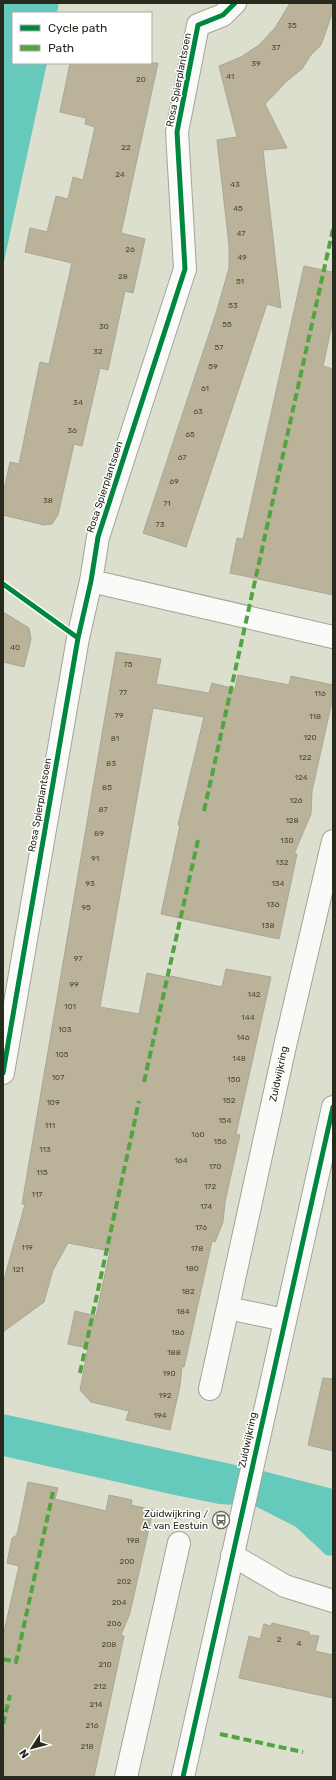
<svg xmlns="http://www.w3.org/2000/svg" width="336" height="1780" viewBox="0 0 336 1780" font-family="Rubik,sans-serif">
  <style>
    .water { fill: #65cabb }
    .building { fill: #bab39a; stroke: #a8a699 }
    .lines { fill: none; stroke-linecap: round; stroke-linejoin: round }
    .street-casing { stroke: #a2a598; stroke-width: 24 }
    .street { stroke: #fafaf8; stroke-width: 22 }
    .quiet { stroke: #51a441; stroke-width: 4; stroke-dasharray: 8 4; stroke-linecap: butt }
    .cycleway-casing { stroke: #fff; stroke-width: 8 }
    .cycleway { stroke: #00873e; stroke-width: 5 }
    .labels { text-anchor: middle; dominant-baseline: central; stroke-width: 3; stroke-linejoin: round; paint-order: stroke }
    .number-label { font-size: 8px; fill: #4c4c3c }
    .street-label { font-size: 10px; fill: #272a1d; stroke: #fff }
    .poi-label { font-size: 10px; fill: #272a1d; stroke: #fff; text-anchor: end }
  </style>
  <rect width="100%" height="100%" fill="#dcdfce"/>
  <!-- water -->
  <path class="water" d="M3,3H59L57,13H13V63H47L3,266Z
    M3,1414L263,1471L333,1489V1556L326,1555L296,1527L255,1506L219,1504L170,1494L3,1456Z"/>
  <!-- building -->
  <path class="building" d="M290,3H333V11L321,45L310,56L302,69L288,80L265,104L287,148L263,150L281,308L267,304L186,547L143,533L217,310L229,268V245L217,140L237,137L219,66L241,57L259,45L275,28Z
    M70,63H158L121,233L145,239L133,293L125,291L108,370L100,368L82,446L74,444L58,515L52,524L44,525L3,515V495L10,462L19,464L40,362L49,364L72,263L25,252L30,228L47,232L56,196L68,199L73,177L83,180L95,127L85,124L86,118L60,112Z
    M304,266L333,272V320L323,366L333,369V595L230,573L237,538L243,539Z
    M3,612L29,628L31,639L24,667L3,662Z
    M116,652L161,659L156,684L209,693L212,683L235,689L238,675L289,685L291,676L333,685V697L312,791L311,814L294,854H297L279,939L161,914L180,825H178L204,717L153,708L100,1007L139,1014L147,973L171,978V976L222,987L226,969L271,977L236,1134L240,1135L225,1202L223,1222L215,1242L212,1241L184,1367L182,1366L180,1386L170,1430L126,1420L129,1411L91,1402L80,1390L88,1348L68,1344L75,1311L96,1316L110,1251L68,1243L53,1270L44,1302L3,1332V1283L25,1204H22Z
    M323,1378L333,1379V1451L308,1445Z
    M28,1482L58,1488L55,1499L106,1511L109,1495L132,1500L131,1505L153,1510L130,1613L121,1635L124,1636L94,1777H3V1737L6,1721H3V1636L19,1566L7,1563L12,1538L17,1535Z
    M272,1623L309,1632V1635L319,1636L315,1651L333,1655V1698L239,1678L249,1636L260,1639L264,1624L271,1626Z"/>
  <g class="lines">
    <!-- street casing -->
    <g class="street-casing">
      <path id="street" d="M91,581L333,637
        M3,1073L78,638L91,581L98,537L185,269L177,132L198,25L223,15L235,3
        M228,1308L285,1320
        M210,1389L285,1046L333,841
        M232,1555L285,1586L333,1601
        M126,1777L179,1543
        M183,1777L333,1107"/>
    </g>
    <!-- street -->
    <use href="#street" class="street"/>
    <!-- quiet -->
    <path class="quiet" d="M204,811L333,229
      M144,1082L198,840
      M80,1373L139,1101
      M3,1659L16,1662L53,1492
      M3,1724L10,1695
      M220,1734L303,1752"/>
    <!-- cycleway casing -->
    <g class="cycleway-casing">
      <path id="cycleway" d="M3,584L78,638
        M3,1073L78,638L91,581L98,537L185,269L177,132L198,25L223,15L235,3
        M183,1777L333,1107"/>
    </g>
    <!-- cycleway -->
    <use href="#cycleway" class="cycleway"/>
  </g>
  <!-- icons -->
  <defs>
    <g id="bus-ring" transform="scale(0.9)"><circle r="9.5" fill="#fff" stroke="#66695b" stroke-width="1.5"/><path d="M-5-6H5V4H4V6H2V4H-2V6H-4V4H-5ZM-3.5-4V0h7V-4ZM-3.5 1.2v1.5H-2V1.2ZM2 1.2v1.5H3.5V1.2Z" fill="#66695b"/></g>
  </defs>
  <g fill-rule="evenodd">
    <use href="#bus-ring" x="221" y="1520"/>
  </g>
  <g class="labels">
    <!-- number labels -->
    <g class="number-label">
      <text x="292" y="25">35</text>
      <text x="276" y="47">37</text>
      <text x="256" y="63">39</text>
      <text x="230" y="76">41</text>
      <text x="141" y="79">20</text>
      <text x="126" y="147">22</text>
      <text x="120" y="174">24</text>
      <text x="235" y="184">43</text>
      <text x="238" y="208">45</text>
      <text x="241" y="233">47</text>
      <text x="130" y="249">26</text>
      <text x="242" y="257">49</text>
      <text x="123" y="276">28</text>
      <text x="240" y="281">51</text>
      <text x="233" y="305">53</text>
      <text x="227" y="324">55</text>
      <text x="104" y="326">30</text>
      <text x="219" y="347">57</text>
      <text x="98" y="351">32</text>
      <text x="213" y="366">59</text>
      <text x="205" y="388">61</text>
      <text x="78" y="402">34</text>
      <text x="198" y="411">63</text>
      <text x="72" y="430">36</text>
      <text x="190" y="434">65</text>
      <text x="182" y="457">67</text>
      <text x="174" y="481">69</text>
      <text x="48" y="500">38</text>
      <text x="167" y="503">71</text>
      <text x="160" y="524">73</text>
      <text x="15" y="647">40</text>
      <text x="128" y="664">75</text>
      <text x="123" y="692">77</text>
      <text x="320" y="693">116</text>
      <text x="119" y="715">79</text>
      <text x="315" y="716">118</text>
      <text x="310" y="737">120</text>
      <text x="115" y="738">81</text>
      <text x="305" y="757">122</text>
      <text x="111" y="763">83</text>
      <text x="301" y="777">124</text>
      <text x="107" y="787">85</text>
      <text x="296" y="800">126</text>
      <text x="103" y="809">87</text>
      <text x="292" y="820">128</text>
      <text x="99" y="833">89</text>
      <text x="287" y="840">130</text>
      <text x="95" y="858">91</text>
      <text x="282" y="862">132</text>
      <text x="90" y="883">93</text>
      <text x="278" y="883">134</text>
      <text x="273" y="904">136</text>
      <text x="86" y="907">95</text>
      <text x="268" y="925">138</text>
      <text x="78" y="958">97</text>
      <text x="74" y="984">99</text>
      <text x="254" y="994">142</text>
      <text x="70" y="1006">101</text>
      <text x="248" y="1017">144</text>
      <text x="65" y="1029">103</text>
      <text x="243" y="1037">146</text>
      <text x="62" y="1054">105</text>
      <text x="239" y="1058">148</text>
      <text x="58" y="1077">107</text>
      <text x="234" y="1079">150</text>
      <text x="229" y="1100">152</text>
      <text x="53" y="1102">109</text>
      <text x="225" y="1120">154</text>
      <text x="50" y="1125">111</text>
      <text x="198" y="1134">160</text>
      <text x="220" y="1141">156</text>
      <text x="45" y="1149">113</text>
      <text x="181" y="1160">164</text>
      <text x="215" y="1166">170</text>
      <text x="42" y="1172">115</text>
      <text x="210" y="1186">172</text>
      <text x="37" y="1194">117</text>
      <text x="206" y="1206">174</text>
      <text x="201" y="1227">176</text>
      <text x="27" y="1247">119</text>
      <text x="197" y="1248">178</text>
      <text x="192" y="1268">180</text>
      <text x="18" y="1269">121</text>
      <text x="188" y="1291">182</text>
      <text x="183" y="1311">184</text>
      <text x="178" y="1332">186</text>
      <text x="174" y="1352">188</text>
      <text x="169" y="1373">190</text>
      <text x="165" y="1395">192</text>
      <text x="160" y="1415">194</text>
      <text x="133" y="1540">198</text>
      <text x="127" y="1561">200</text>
      <text x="124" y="1581">202</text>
      <text x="119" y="1602">204</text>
      <text x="114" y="1623">206</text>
      <text x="279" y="1639">2</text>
      <text x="299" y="1643">4</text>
      <text x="109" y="1644">208</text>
      <text x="105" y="1664">210</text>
      <text x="100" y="1686">212</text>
      <text x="96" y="1704">214</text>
      <text x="92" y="1725">216</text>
      <text x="87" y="1746">218</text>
    </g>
    <!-- street labels -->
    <g class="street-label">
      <text transform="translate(179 80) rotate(-79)">Rosa Spierplantsoen</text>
      <text transform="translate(105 487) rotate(-72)">Rosa Spierplantsoen</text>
      <text transform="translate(40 805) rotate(-80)">Rosa Spierplantsoen</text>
      <text transform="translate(279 1074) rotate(-78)">Zuidwijkring</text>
      <text transform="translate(248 1440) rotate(-78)">Zuidwijkring</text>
    </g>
    <!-- poi labels -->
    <g class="poi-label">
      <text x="208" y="1514">Zuidwijkring /<tspan x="208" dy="12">A. van Eestuin</tspan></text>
    </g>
  </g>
  <!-- border -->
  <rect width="336" height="1780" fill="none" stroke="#272a1d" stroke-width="8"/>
  <!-- legend -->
  <rect x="12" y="12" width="140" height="52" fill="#ffffff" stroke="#a9aaa5"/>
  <rect x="20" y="25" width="20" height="6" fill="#00873e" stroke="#a9aaa5"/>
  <text x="48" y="32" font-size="12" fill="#272a1d">Cycle path</text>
  <rect x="20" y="45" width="20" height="6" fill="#51a441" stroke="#a9aaa5"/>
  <text x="48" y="52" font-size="12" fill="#272a1d">Path</text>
  <!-- north arrow -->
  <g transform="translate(32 1748) rotate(234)" stroke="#ffffff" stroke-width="3" paint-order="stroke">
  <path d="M0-3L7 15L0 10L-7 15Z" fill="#272a1d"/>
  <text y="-6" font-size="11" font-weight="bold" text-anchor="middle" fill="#272a1d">N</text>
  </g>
</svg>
